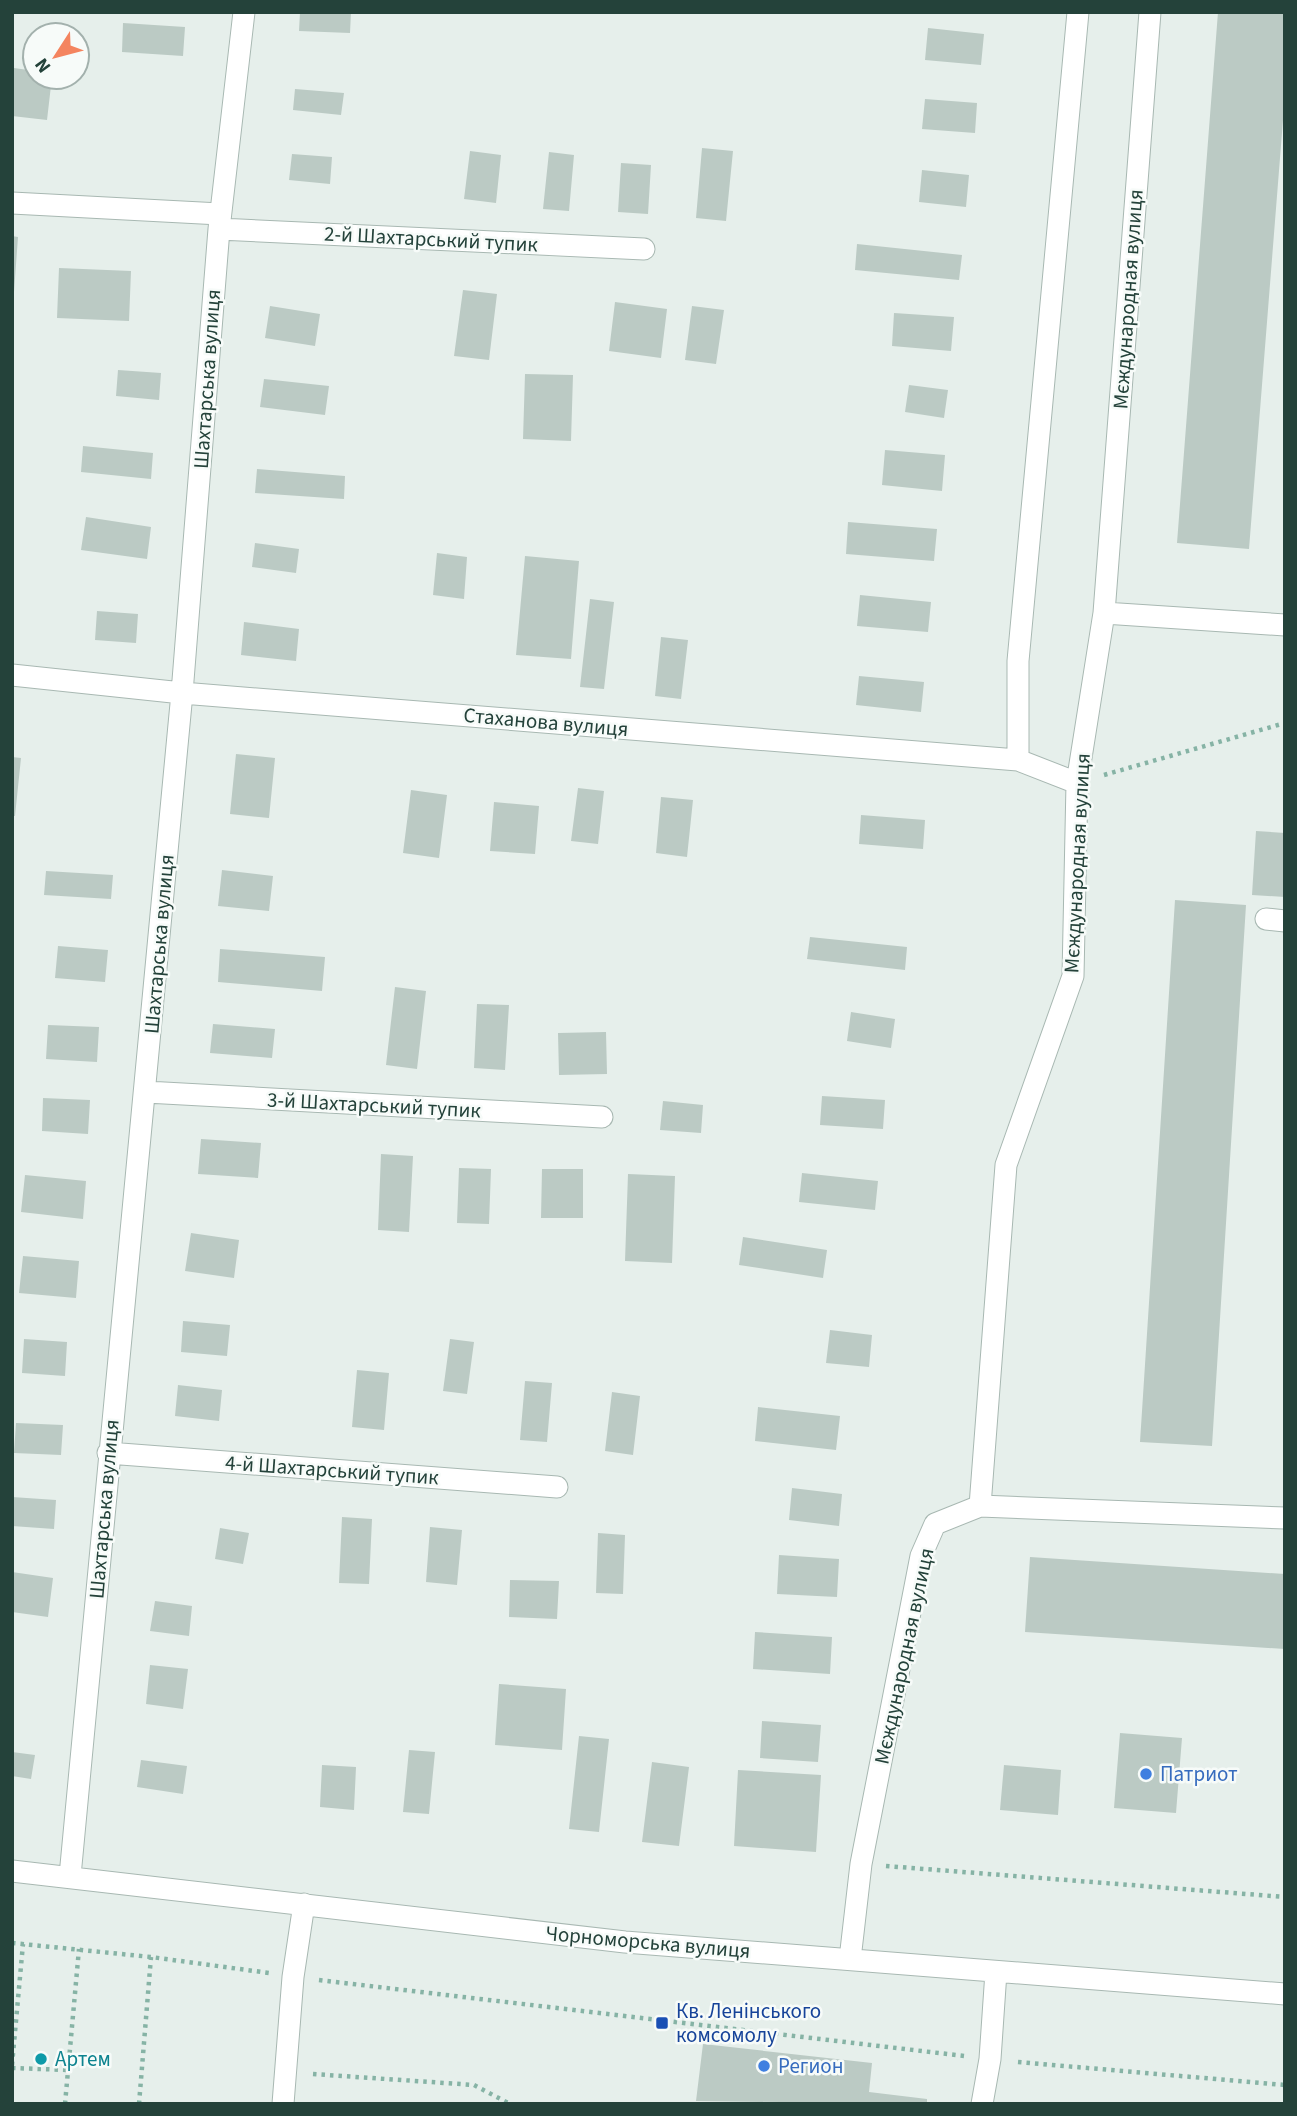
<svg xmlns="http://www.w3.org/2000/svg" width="1297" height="2116" viewBox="0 0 1297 2116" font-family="'Source Sans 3',sans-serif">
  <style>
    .building { fill: #bbcac4 }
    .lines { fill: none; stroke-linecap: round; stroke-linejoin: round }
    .minor-casing { stroke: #a8b8b2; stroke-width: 23 }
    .path { stroke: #86b3a5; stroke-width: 4.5; stroke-dasharray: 3.5 5; stroke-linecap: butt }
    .minor { stroke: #fff; stroke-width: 21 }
    .shop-dot { fill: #3f7fe0; stroke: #f7fbf9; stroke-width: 2.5 }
    .transit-dot { fill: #1a4fb4; stroke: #f7fbf9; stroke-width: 2.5 }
    .culture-dot { fill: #0f9aa8; stroke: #f7fbf9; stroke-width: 2.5 }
    .labels { text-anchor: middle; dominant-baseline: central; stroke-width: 5; stroke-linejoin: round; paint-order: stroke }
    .street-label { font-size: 21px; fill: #24423a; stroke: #f7fbf9 }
    .shop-label { font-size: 21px; fill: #366cbe; stroke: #f7fbf9; text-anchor: start }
    .transit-label { font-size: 21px; fill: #164399; stroke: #f7fbf9; text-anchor: start }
    .culture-label { font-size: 21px; fill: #0d838f; stroke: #f7fbf9; text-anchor: start }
  </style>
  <rect width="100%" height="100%" fill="#e6efeb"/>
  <!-- building -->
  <path class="building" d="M300,12H351L350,33L299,31Z
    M1218,12H1285V95L1249,549L1177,543Z
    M123,23L185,27L183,56L122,52Z
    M928,28L984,34L981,65L925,60Z
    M14,68L35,71V77H52L47,120L12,116Z
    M295,89L344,93L341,115L293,110Z
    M925,99L977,103L975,133L922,129Z
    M702,148L733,151L726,221L696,218Z
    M470,151L501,155L496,203L464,199Z
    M549,152L574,155L569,211L543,209Z
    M292,154L332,157L330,184L289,180Z
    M621,163L651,165L648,214L618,212Z
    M922,170L969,175L966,207L919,202Z
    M12,236L18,237L14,292H12Z
    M857,244L962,255L959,280L855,270Z
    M59,268L131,271L129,321L57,318Z
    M463,290L497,294L489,360L454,356Z
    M615,302L667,309L661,358L609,351Z
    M270,306L320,314L315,346L265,338Z
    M692,306L724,310L716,364L685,360Z
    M894,313L954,317L951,351L892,346Z
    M118,370L161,373L159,400L116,396Z
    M525,374L573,375L571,441L523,439Z
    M264,379L329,386L325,415L260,407Z
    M909,385L948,390L944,418L905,412Z
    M83,446L153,453L151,479L81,472Z
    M885,450L945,455L942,491L882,485Z
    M257,469L345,476L344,499L255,493Z
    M86,517L151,527L147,559L81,550Z
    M848,522L937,529L934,561L846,554Z
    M255,543L299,549L296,573L252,567Z
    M437,553L467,557L464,599L433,595Z
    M525,556L579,561L571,659L516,655Z
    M860,595L931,602L928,632L857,626Z
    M590,599L614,602L604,689L580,687Z
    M97,611L138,614L136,643L95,640Z
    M244,622L299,629L296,661L241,655Z
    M661,637L688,640L681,699L655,696Z
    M859,676L924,682L921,712L856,705Z
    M236,754L275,758L269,818L230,814Z
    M12,757L21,758L15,816H12Z
    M578,788L604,791L598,844L571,841Z
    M411,790L447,795L439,858L403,853Z
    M661,797L693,800L687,857L656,853Z
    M494,802L539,806L535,854L490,851Z
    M861,815L925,820L923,849L859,844Z
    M1256,831L1285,833V897L1252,895Z
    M222,870L273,876L269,911L218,906Z
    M46,871L113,875L111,899L44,895Z
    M1175,900L1246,905L1212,1446L1140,1442Z
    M810,937L907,947L905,970L807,959Z
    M58,946L108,950L105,982L55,978Z
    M220,949L325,957L322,991L218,982Z
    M395,987L426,991L417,1069L386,1065Z
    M477,1004L509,1005L505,1070L474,1068Z
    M851,1012L895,1019L891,1048L847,1041Z
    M213,1024L275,1029L272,1058L210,1053Z
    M48,1025L99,1027L97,1062L46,1059Z
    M606,1032L607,1074L559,1075L558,1033Z
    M822,1096L885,1100L883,1129L820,1125Z
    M43,1098L90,1100L88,1134L42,1131Z
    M663,1101L703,1105L701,1133L660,1130Z
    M201,1139L261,1143L258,1178L198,1174Z
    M381,1154L413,1156L409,1232L378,1230Z
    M459,1168L491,1169L489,1224L457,1223Z
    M542,1169H583V1218H541Z
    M802,1173L878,1181L875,1210L799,1202Z
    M628,1174L675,1176L672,1263L625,1261Z
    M25,1175L86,1181L83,1219L21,1212Z
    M191,1233L239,1240L234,1278L185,1271Z
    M743,1237L827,1250L823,1278L739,1265Z
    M23,1256L79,1261L76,1298L19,1293Z
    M183,1321L230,1325L227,1356L181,1352Z
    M830,1330L872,1335L869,1367L826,1363Z
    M24,1339L67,1342L65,1376L22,1373Z
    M450,1339L474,1342L467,1394L443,1391Z
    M357,1370L389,1373L384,1430L352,1427Z
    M525,1381L552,1383L547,1442L520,1440Z
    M178,1385L222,1390L219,1421L175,1416Z
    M612,1392L640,1396L633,1455L605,1451Z
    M758,1407L840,1416L836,1450L755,1441Z
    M16,1423L63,1425L61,1455L14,1453Z
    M792,1488L842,1494L839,1526L789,1520Z
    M12,1497L56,1500L54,1529L12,1526Z
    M342,1517L372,1519L369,1584L339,1583Z
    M430,1527L462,1530L457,1585L426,1582Z
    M220,1528L249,1533L243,1564L215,1559Z
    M598,1533L625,1535L623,1594L596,1593Z
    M779,1555L839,1559L837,1597L777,1594Z
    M1030,1557L1285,1574V1649L1025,1632Z
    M12,1572L53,1578L48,1617L12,1612Z
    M510,1580L559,1581L557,1619L509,1617Z
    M155,1601L192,1606L189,1636L150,1631Z
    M755,1632L832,1637L830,1674L753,1669Z
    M150,1665L188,1669L183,1709L146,1704Z
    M499,1684L566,1689L562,1750L495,1745Z
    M762,1721L821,1725L818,1762L760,1758Z
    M1120,1733L1182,1738L1176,1813L1114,1808Z
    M579,1736L609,1739L599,1832L569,1829Z
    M409,1750L435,1752L429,1814L403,1812Z
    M12,1752L35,1755L31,1779L12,1776Z
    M141,1760L187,1766L183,1794L137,1787Z
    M652,1762L689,1767L679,1846L642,1842Z
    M322,1765L356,1767L354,1810L320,1807Z
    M1004,1765L1061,1770L1058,1815L1000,1810Z
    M738,1770L821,1775L816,1852L734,1846Z
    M703,2044L872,2063L869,2092L927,2099V2104L696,2101Z"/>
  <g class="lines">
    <!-- minor casing -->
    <g class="minor-casing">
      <path id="minor" d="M12,203L220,214
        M219,229L644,249
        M1104,613L1285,625
        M12,675L182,693L1018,760L1077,783
        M1018,760V661L1078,12
        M1266,919L1285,921
        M146,1092L602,1117
        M108,1453L557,1487
        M980,1506L1285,1518
        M12,1871L625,1942L1285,1994
        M70,1876L182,693L219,229L244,12
        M850,1959L861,1864L921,1556L935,1524L980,1506L1006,1165L1073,976L1077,783L1104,613L1150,12
        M283,2104L293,1977L304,1904
        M982,2104L990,2059L996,1972"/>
    </g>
    <!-- path -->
    <path class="path" d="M1104,775L1285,723
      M886,1866L1285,1897
      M12,1943L151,1957L269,1973
      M319,1980L964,2056
      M1018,2062L1285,2085
      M12,2065L23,1944
      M12,2068L68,2070
      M313,2074L474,2085L510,2104
      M65,2104L79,1949
      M139,2104L151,1957"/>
    <!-- minor -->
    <use href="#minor" class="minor"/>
  </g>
  <!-- markers -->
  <g class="shop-dot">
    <circle cx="1146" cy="1774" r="7"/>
    <circle cx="764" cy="2066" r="7"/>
  </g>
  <rect class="transit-dot" x="655" y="2016" width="14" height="14" rx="3.5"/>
  <circle class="culture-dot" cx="41" cy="2059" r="7"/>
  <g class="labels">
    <!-- street labels -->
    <g class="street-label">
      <text transform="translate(431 239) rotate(3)">2-й Шахтарський тупик</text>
      <text transform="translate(1128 299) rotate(-86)">Мєждународная вулиця</text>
      <text transform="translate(207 379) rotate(-86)">Шахтарська вулиця</text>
      <text transform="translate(546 722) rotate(5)">Стаханова вулиця</text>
      <text transform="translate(1077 863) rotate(-87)">Мєждународная вулиця</text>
      <text transform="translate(159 944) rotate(-85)">Шахтарська вулиця</text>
      <text transform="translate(374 1105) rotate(3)">3-й Шахтарський тупик</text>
      <text transform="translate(332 1470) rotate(4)">4-й Шахтарський тупик</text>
      <text transform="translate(104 1509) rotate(-85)">Шахтарська вулиця</text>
      <text transform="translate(904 1656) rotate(-78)">Мєждународная вулиця</text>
      <text transform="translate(648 1942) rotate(5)">Чорноморська вулиця</text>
    </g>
    <!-- shop labels -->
    <g class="shop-label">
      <text x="1160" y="1774">Патриот</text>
      <text x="778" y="2066">Регион</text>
    </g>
    <!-- transit labels -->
    <g class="transit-label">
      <text x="676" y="2011">Кв. Ленінського<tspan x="676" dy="24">комсомолу</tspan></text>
    </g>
    <!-- culture labels -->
    <g class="culture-label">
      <text x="55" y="2059">Артем</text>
    </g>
  </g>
  <!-- border -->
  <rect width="1297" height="2116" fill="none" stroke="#24423a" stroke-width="28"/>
  <!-- north arrow -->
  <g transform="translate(56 56) rotate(234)"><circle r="33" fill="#f7fbf9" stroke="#a3b1ad" stroke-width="2"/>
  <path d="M0-5L12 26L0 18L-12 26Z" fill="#f4845f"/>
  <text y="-10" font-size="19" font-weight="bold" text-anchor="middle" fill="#24423a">N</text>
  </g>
</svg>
